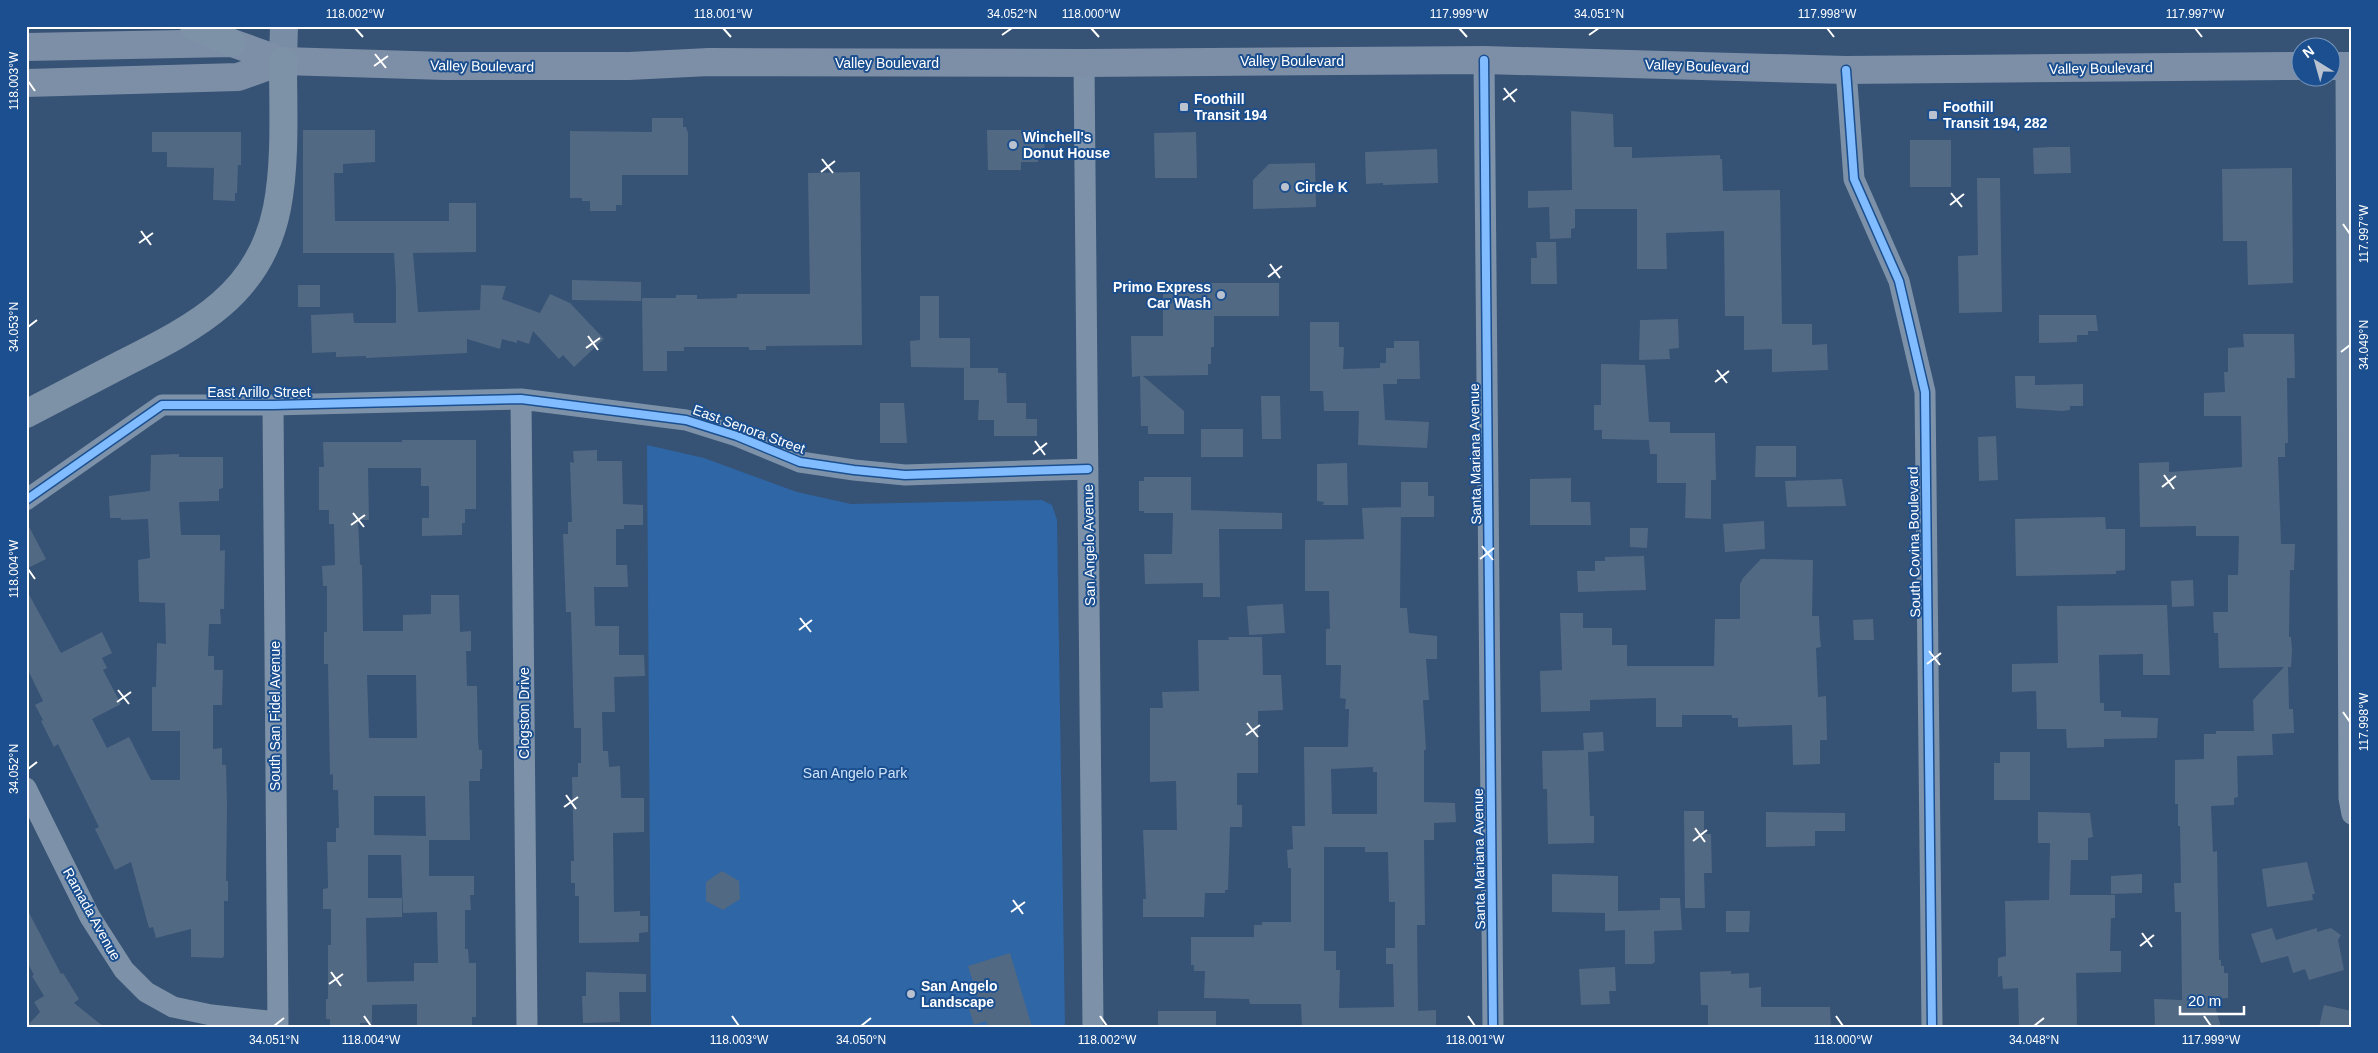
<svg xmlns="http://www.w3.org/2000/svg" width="2378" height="1053" viewBox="0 0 2378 1053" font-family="Helvetica,sans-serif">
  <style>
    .green { fill: #2f66a5 }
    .building { fill: #526984; fill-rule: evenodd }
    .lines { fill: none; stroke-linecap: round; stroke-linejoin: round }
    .minor { stroke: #7d92a8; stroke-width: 21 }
    .secondary { stroke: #798da4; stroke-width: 28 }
    .primary { stroke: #7d8ea7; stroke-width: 28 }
    .motorway { stroke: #7e92a7; stroke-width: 28 }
    .cycleway-casing { stroke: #1b4f8f; stroke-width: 11 }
    .cycleway { stroke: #80bcff; stroke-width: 8 }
    .ticks { fill: none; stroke: #fff; stroke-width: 2 }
    .poi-dot { fill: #b9c2ce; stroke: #1b4f8f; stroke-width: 2 }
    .labels { text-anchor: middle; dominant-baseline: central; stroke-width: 4; stroke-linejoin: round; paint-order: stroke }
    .street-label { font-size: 14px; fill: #fff; stroke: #1b4f8f }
    .poi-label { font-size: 14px; font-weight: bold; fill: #fff; stroke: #1b4f8f; text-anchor: start }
    .park-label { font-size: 14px; fill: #cfe3fa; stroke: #1b4f8f }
    .neatline { fill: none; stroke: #fff; stroke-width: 2 }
    .ticks-label { font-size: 12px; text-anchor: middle; fill: #fff }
  </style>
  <rect width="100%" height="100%" fill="#365274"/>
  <!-- green -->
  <path class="green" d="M647,445L704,458L797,492L851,504L1042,500L1052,505L1057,520L1065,1027H651Z"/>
  <!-- building -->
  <path class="building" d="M1571,111L1613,114L1614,147H1632V158L1720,155V159H1722L1723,191L1780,190L1782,324H1812V345L1827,344L1828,370L1772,372V349L1744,350V316H1725L1724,231L1666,233L1667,269H1637V209H1575V228L1571,229V238L1550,239L1549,207L1528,208V191L1572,190Z
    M652,118H683V127H686L688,133V175H622V205H616V211H590V201H582V198H570V131L652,132Z
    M303,130H375V162L343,164V173H334L335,221H449V203H476V252L413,253L418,312L480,310L481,285L506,286L502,299L540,313L550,294L570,303L604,339L574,367L563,355L559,359L533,331L529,344L517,340V343L502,339L500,349L467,339V353L366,358V356L336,357V352L312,353L311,315L353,313L354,323H396V288L394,253H303Z
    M987,130H1037L1038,137H1044L1045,154H1038V162H1021V170H988Z
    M152,132H241V165H238L237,193H235V201L213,200L214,168L167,167V152H152Z
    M1196,132L1197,178H1155L1154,133Z
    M1910,140H1951V187H1910Z
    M2051,147H2070L2071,173L2034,174L2033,148Z
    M1437,149L1438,183L1383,185V183L1366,184L1365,152Z
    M1315,163L1316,207L1253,209V180L1269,164Z
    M2292,168L2293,283L2248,285L2247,241H2223L2222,169Z
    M860,172L862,345L766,346V350H749V347H684V351H667V371H643L642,298H676V295H697V299L737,298V294H810L808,173Z
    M1977,178H2000L2002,312L1959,313L1958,256L1978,255Z
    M1536,242H1556L1557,284H1531V258H1537Z
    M572,280L641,282V301L572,300Z
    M1163,283H1279V316H1214V347H1211V364H1208V375L1143,376L1184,411V434H1148V426H1141L1140,376L1132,377L1131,336H1163Z
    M298,285H320V307H298Z
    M920,296H939V338H970V368L911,367L910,341L920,340Z
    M2039,315H2096L2098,331H2088V335H2077V342L2039,343Z
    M1678,319L1679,348L1669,349L1670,359L1639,360L1640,320Z
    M1310,322H1339V347H1344L1343,369L1380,368V363H1386V348H1394V341H1419L1420,379H1397V384H1383L1385,420L1429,422L1427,448L1358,445L1359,411H1324L1323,391H1310Z
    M2243,334H2294L2295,378H2287L2288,443H2285V457H2278L2281,544H2295L2294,570H2290L2289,637H2291L2292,650L2291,667H2288L2289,709H2293L2294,733L2272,734L2273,755L2237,756L2238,797L2234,798V805L2211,806L2213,852L2217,851L2219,960H2221V966H2224V973H2228V998L2213,999L2221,1027H2155L2154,999L2182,1000L2181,912H2175L2174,883H2181L2180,826H2178V804H2175V760L2204,759V734H2216V731H2254L2253,700L2284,667L2219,668L2218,633H2214L2213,612H2228V575H2238L2239,536H2196V526L2140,527L2139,463L2169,462V472L2242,467L2241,416H2204V393L2225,392L2224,372H2228V348L2244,347Z
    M1601,364L1645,365L1649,422H1670V433H1715L1716,480H1711V519L1685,518L1686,483H1657V454H1650L1649,440L1602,439V430H1594V405H1601Z
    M964,368H998V373H1006L1007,403H1026V419H1037V436H994V420H978L979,400H964Z
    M2015,376H2035V385L2083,384V406H2070V410L2062,411L2016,408Z
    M1261,396H1280L1281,439H1262Z
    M880,403H904L907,443H880Z
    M1201,429H1243V457H1201Z
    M1996,436L1998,480L1979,481L1978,437Z
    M402,440H476V509H465V523H462V535L422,536V518H429V486H421V468H368L369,520H358L360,565H362L363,631H403V615L431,614V595H459L460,632L471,631V651H466L467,686H477L478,739L479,750H482V769H480V781H469L470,840H429V876H474V895H470L471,910H465V949H468L469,963H476V1017H472V1027H417V1004L372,1005V1023H360V1027H330V1019H326V999H328V945H331V909H323V889L328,888L327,842H336V828H339L338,790H333V774L330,775L328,664H324V632H327V586H323L322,566L335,565L334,524H329V510H319V467H324L323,442H402ZM367,675H416L417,738H369ZM374,796H425L426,836L374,835ZM368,855H401L403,913L437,912L438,963H414V981L367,982L366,918L402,917V898H368Z
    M1756,446H1796V477H1755Z
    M597,450V461H622L623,504L643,505V525H624V529H616V565H627L628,587H594L595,626H619V655H644L645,676L614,677L615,712H602L603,751H608L609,767L620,766L621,798H644V832L613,833L614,912L640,911V916H648V932L639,933V942L579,943V896H575V883H571V861H574L572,777H578V763H581V728H574L571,612H566L563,534H568V522H572L570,462L574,463L573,451Z
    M179,454V457H223V488L219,489V501L179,502L181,535H220V551L225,550L224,609H220L221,624H209L208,656H214V670H223L222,705H213V749L222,748V765H226L227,806L226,881H228V901H224V956L222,958L191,957V929L156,938L153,927L149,928L131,862L115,870L95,829L99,827L58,744L54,747L41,721L43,720L35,705L43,701L26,666V589L61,653L102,632L112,653L102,658L107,668L103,670L121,704L92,719L107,748L129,737L151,780H180V731H152V687H156L157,643L166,644L165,603L139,602L138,560L150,558L148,519L121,520V518H110L109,496L150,491L151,455Z
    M1347,463L1348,505H1323L1324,502L1317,501V464Z
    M1144,477H1191V510L1282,513V529H1219L1220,597H1203V583L1145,584L1144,554H1172L1173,513H1144V511H1139V481H1144Z
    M1571,478V502H1590L1591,525H1530V479Z
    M1842,479L1846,506L1787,507L1785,481Z
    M1401,482H1428V496H1434V517H1401Z
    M1401,507L1400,608H1407L1409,633L1437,636V659H1426L1429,700H1423L1426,750H1424V802L1455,803L1456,822L1434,823V840H1424L1425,925H1417L1418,1011L1436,1010V1027H1302L1301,1004H1250L1249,999L1204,998L1205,971H1194V965H1191V937H1254V925H1262V922H1291V868H1288L1287,850L1293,849L1292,826H1305L1304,747H1348L1349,709H1345L1346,699L1340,698L1341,665H1326V629H1330L1329,591H1305V540L1364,539L1362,508ZM1373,767V772H1377V814H1332L1331,769ZM1324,847H1365V852H1388L1389,902H1395V948H1386V964H1393L1394,1007L1339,1008L1340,970H1336V951H1324Z
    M2105,517L2106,529H2125V570L2116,571V574L2016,576L2015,519Z
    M26,521L46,559L26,569Z
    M1764,521L1765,549L1725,552L1723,524Z
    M1630,528H1648L1647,548L1630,547Z
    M1644,556L1646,590L1578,592L1577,571H1595V561H1605V557Z
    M1761,559L1813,560L1812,616H1819L1820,639L1821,647L1816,648L1818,697L1826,696L1827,740H1820V764L1793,765L1792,725L1738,727V718H1732V715H1682V727H1656V698L1590,700V711L1541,712L1540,671L1562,670L1560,613H1583V628H1612V645H1627V666H1714L1715,619H1740V584L1743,578Z
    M2193,580L2194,606L2172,607L2171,581Z
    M1283,604L1285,633L1249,635L1247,606Z
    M2167,605L2170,675H2143V654L2099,655L2100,703H2104V711H2121V717L2158,718L2157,738L2104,739V747L2067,748L2066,729H2037L2036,691L2012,692V664L2058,663L2057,606Z
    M1873,619L1874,640H1854L1853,620Z
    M1228,637H1262L1263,675H1281L1283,710L1258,711V773H1237V805H1242V827H1230L1228,890H1225V893H1205L1204,917H1143V899H1146L1143,830H1177L1176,781L1150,782V708H1163L1162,692L1199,691L1198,640H1229Z
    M1603,732L1604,751L1588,752L1590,816H1594V843L1548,844L1547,789H1543L1542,751L1584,750L1583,733Z
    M2000,752H2030V800H1994V763H2000Z
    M1684,811H1704V834H1711L1712,873H1704L1705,908H1685Z
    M1766,812L1845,813V831H1815V846L1766,847Z
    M2038,812L2090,813L2093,837L2088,838V860H2071L2070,895H2115V918H2111L2110,951H2121V972L2076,973L2077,1027H2019L2018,988L2003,989L2002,976L1998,977V958L2006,956L2005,901L2049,900L2050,843H2038Z
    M2307,862L2315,894H2312L2313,900L2267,907L2262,869Z
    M722,871L739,881L740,899L723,910L706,901V882Z
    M1552,874L1618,876V911L1660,910V898H1680L1682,930L1654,931L1655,962L1652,964H1625V930L1605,931V913L1552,912Z
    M2142,874V893L2111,894V876Z
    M26,907L61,974L63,973L79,999L74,1003L104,1027H26L40,1012L34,1002L44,996L32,976L34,975L26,960Z
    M1726,911H1750L1749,932H1726Z
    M2272,928L2276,940L2317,928V932L2331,928L2341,935L2338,940L2344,970L2309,980L2305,969L2293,973L2288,956L2261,963L2251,934Z
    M1010,953L1032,1027H988L986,1021L974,1025L968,1005L979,1001L968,966Z
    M1615,967L1616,991H1609L1610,1004L1581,1005L1579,969Z
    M1731,971V974L1749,973V988L1761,987V1007H1830L1831,1027H1708V1005H1701L1700,972Z
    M586,972L646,974V992H619L620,1022L583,1023L582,996H586Z
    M2324,1005L2352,1011V1027H2319Z
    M1158,1011H1216V1027H1158Z"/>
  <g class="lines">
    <!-- minor -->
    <path class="minor" d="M1484,60L1493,1027
      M1084,63L1093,1027
      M2346,66L2349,798L2352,814
      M1846,70L1854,179L1899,281L1925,392L1932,1027
      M521,399L527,1027
      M273,405L278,1027
      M26,500L162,405H273L521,399L686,420L737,436L800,462L854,470L905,475L1088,469
      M26,788L90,917L124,970L146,992L173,1007L211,1015L278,1022"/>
    <!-- secondary -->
    <path class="secondary" d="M283,61L284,26"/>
    <!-- primary -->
    <path class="primary" d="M26,47L232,43L283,61L445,66H629L709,62L1084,63L1484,60L1846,70L2300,66
      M2330,66H2352
      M26,83L238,77L283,61"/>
    <!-- motorway -->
    <path class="motorway" d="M194,26L232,43
      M26,414C59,397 91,380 124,363C195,327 260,295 277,208C286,161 283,109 283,61"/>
    <!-- cycleway casing -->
    <g class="cycleway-casing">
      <path id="cycleway" d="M1484,60L1493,1027
        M1846,70L1854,179L1899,281L1925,392L1932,1027
        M26,500L162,405H273L521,399L686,420L737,436L800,462L854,470L905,475L1088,469"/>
    </g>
    <!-- cycleway -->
    <use href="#cycleway" class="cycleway"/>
  </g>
  <!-- ticks -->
  <path class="ticks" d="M355,28L363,37M723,28L731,37M1091,28L1099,37M1459,28L1467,37M1827,28L1834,37M2195,28L2202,37M1002,35L1012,28M1589,35L1599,28M375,54L386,68M374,66L388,56M28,81L35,91M1504,88L1515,102M1503,100L1517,89M822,159L833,173M821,172L835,161M1951,193L1962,207M1950,205L1964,194M2343,224L2350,234M141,231L151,245M139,243L153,233M1270,264L1280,278M1268,277L1282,266M28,327L37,320M588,336L598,350M586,348L600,338M2341,352L2350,345M1717,370L1727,383M1715,382L1729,371M1035,441L1045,455M1033,454L1047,443M2164,475L2174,489M2162,487L2176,476M353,513L364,527M351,525L365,515M1482,546L1493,560M1480,559L1494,548M28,569L35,579M800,618L811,632M799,630L812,620M1929,651L1940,665M1927,664L1941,653M118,690L129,704M117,702L131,692M2343,712L2350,722M1247,723L1258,737M1246,735L1260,725M28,769L37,762M566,795L576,809M564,807L578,797M1695,828L1705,842M1693,841L1707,830M1013,900L1023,914M1011,912L1025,902M2142,933L2152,947M2140,946L2154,935M331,972L341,986M329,984L343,974M364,1016L371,1026M732,1016L739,1026M1100,1016L1107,1026M1468,1016L1475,1026M1836,1016L1843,1026M2204,1016L2211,1026M274,1026L284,1018M861,1026L871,1018M2034,1026L2044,1018"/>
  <!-- markers -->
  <g class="poi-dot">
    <rect x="1179" y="102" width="10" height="10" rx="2.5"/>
    <rect x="1928" y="110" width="10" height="10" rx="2.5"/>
    <circle cx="1013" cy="145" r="5"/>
    <circle cx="1285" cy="187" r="5"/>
    <circle cx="1221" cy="295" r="5"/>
    <circle cx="911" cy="994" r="5"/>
  </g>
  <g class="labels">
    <!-- street labels -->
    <g class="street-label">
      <text x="1292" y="61">Valley Boulevard</text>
      <text x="887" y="63">Valley Boulevard</text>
      <text transform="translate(482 66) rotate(1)">Valley Boulevard</text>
      <text transform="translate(1697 66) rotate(2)">Valley Boulevard</text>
      <text transform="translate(2101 68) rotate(-1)">Valley Boulevard</text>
      <text x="259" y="392">East Arillo Street</text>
      <text transform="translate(749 429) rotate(20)">East Senora Street</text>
      <text transform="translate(1475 454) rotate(-91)">Santa Mariana Avenue</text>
      <text transform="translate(1914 542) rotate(-91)">South Covina Boulevard</text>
      <text transform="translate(1089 545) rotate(-91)">San Angelo Avenue</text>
      <text transform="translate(524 713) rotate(-90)">Clogston Drive</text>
      <text transform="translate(275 716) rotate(-90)">South San Fidel Avenue</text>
      <text transform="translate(1479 859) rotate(-91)">Santa Mariana Avenue</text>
      <text transform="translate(92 914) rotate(61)">Ramada Avenue</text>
    </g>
    <!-- poi labels -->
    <g class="poi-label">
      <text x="1194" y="99">Foothill<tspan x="1194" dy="16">Transit 194</tspan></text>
      <text x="1943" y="107">Foothill<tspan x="1943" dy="16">Transit 194, 282</tspan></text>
      <text x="1023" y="137">Winchell's<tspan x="1023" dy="16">Donut House</tspan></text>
      <text x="1295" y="187">Circle K</text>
      <text x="1211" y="287" text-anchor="end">Primo Express<tspan x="1211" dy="16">Car Wash</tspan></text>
      <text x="921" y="986">San Angelo<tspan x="921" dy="16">Landscape</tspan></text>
    </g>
    <!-- park labels -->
    <g class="park-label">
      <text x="855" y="773">San Angelo Park</text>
    </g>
  </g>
  <!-- border -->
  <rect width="2378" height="1053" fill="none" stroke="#1b4f8f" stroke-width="55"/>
  <!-- north arrow -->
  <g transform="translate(2316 62) rotate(323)"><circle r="24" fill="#1b4f8f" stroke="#7695bc"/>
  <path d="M0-4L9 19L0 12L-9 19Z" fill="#b9c2ce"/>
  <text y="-8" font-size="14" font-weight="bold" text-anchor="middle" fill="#ffffff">N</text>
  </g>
  <!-- scale -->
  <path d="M2180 1006v8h64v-8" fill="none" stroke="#ffffff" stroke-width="2.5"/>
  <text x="2188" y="1006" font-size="15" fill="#ffffff" stroke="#1b4f8f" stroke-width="4" paint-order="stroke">20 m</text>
  <rect x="28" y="28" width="2322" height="998" class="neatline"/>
  <g class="ticks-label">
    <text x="355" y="18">118.002°W</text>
    <text x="723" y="18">118.001°W</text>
    <text x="1012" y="18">34.052°N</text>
    <text x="1091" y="18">118.000°W</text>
    <text x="1459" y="18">117.999°W</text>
    <text x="1599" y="18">34.051°N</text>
    <text x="1827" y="18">117.998°W</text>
    <text x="2195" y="18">117.997°W</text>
    <text transform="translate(14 81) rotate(-90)" y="4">118.003°W</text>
    <text transform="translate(2364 234) rotate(-90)" y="4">117.997°W</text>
    <text transform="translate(14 327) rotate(-90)" y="4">34.053°N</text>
    <text transform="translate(2364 345) rotate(-90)" y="4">34.049°N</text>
    <text transform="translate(14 569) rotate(-90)" y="4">118.004°W</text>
    <text transform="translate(2364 722) rotate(-90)" y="4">117.998°W</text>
    <text transform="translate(14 769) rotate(-90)" y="4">34.052°N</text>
    <text x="274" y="1044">34.051°N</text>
    <text x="371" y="1044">118.004°W</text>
    <text x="739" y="1044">118.003°W</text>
    <text x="861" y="1044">34.050°N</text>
    <text x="1107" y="1044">118.002°W</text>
    <text x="1475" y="1044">118.001°W</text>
    <text x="1843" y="1044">118.000°W</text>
    <text x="2034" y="1044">34.048°N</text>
    <text x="2211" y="1044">117.999°W</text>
  </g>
</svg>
